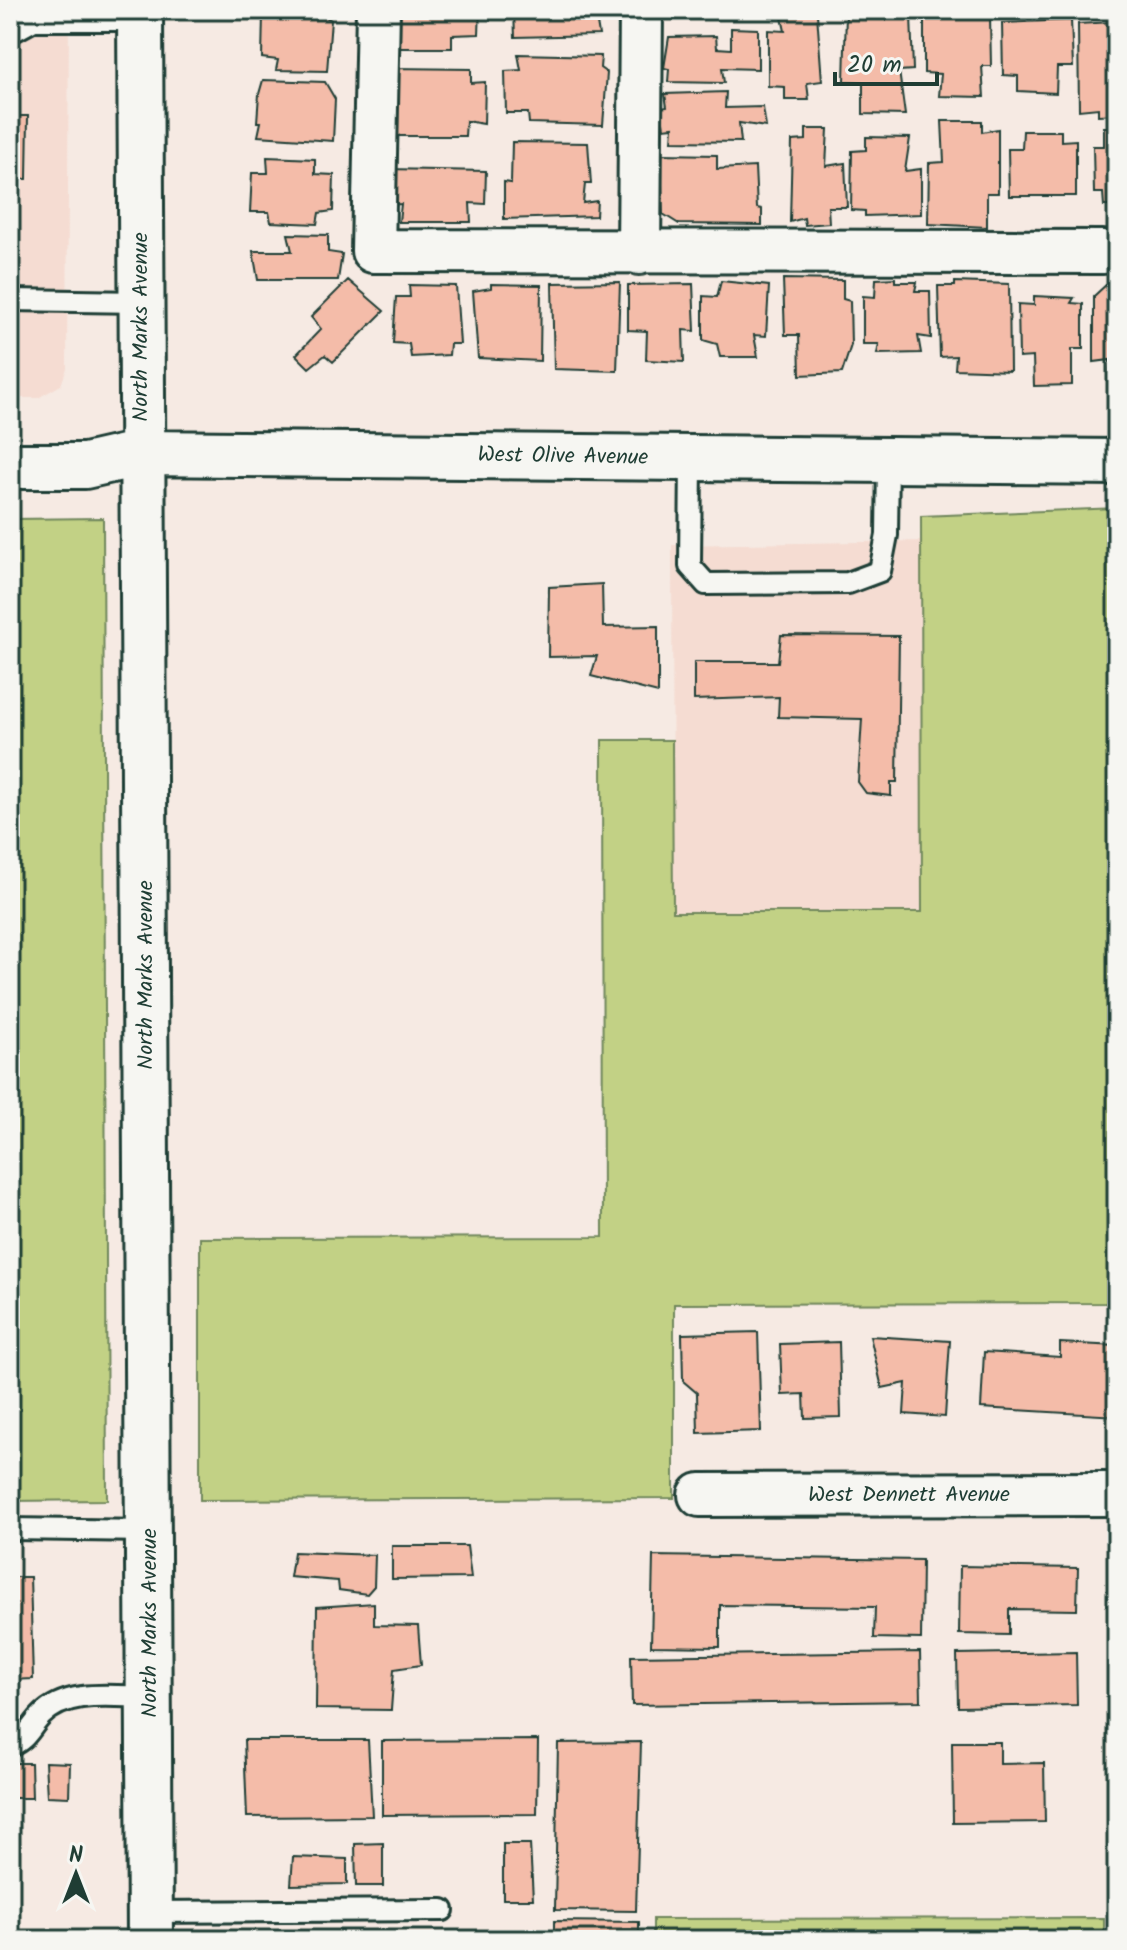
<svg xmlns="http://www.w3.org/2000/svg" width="1127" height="1950" viewBox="0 0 1127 1950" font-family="Kalam,sans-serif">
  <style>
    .built { fill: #f5dcd2 }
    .green { fill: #c2d185; stroke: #70875c; stroke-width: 2 }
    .building { fill: #f4bca9; stroke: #1f3d34; stroke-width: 2 }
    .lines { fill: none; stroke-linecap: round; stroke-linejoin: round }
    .lane-casing { stroke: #1f3d34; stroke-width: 26 }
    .street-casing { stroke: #1f3d34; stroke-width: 48 }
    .secondary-casing { stroke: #1f3d34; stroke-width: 50 }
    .lane { stroke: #f6f6f2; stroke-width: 20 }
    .street { stroke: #f6f6f2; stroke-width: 42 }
    .secondary { stroke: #f6f6f2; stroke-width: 44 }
    .labels { text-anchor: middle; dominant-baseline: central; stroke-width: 6; stroke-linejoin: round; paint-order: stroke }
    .street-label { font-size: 22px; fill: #1f3d34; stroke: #f6f6f2 }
  </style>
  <rect width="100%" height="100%" fill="#f6eae3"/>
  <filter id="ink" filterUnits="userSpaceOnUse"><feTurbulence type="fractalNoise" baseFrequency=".0125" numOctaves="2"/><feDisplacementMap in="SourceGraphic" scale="16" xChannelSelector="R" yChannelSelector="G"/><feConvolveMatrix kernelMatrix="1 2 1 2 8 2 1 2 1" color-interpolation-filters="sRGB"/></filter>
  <g filter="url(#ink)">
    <!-- built -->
    <path class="built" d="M10,10H69L67,368L61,385L38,398H10Z
      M921,541L922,912L673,913L672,545Z"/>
    <!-- green -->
    <path class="green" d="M1117,508V1303L674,1304V1498L200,1500V1238L603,1237L602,740H672L673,912H922L921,516Z
      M103,518L107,1500L10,1501V519Z
      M1104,1918V1940H653V1919Z"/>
    <!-- building -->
    <path class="building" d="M273,10H327L326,17L331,20L327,71L276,70L278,60L262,58L263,14L274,17Z
      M387,10H480L479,34L452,35V48H395Z
      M514,10H607V21L597,23L599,35L515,37Z
      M781,13L817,14L822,81L807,83L809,100H785V87L768,86V30L785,31Z
      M846,14L911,15L913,70L899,71L905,115L863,114V82L844,81Z
      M990,17L991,66H982L984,97L939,96L941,74L924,73V18Z
      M1071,20L1073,67H1057L1056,93L1018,91V76L1003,75L1002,23Z
      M1113,22H1117V114L1098,115V108L1079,110L1078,24Z
      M731,28L758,29V69L722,68L724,83L668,82L669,69L664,68L669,37L716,36L717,48L731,49Z
      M518,54L601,56L600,68L607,73L603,125L529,123L528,113H506L505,71L521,70Z
      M392,68L471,69V83L485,82L484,124L466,121L465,136H391Z
      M263,80L325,82L335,99L333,141L258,136L261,122H257L259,94Z
      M726,92L725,108L763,107L766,127L739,123L741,142L672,141L673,127L664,128L661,108L667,107L665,94Z
      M10,116H28L27,179H10Z
      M942,121H982V132L998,129V193H987V227L928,224L929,163L944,162Z
      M1104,127H1117V206H1104L1103,193H1094L1093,146H1104Z
      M806,129H828L826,166L845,163L847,207H828L829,223L805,225L804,218L790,222L792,141L806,140Z
      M1023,131H1061V141L1076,140V196H1009L1008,149H1022Z
      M866,137L910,138L905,171L921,169V214L865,216V211L851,210L852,151L866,150Z
      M512,142L588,143L591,184H585L583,203L597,201L596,216L504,219V182L511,183Z
      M661,154L717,155V169L755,167L757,208L762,209V225L679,224L663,214Z
      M267,157L315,159V174L334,175L333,211L319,213L317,224L271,222L269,212H250L252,173H268Z
      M387,169L486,171L485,204L470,203L471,222H399L401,204L386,205Z
      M288,234L328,235V252L342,254L338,280H258L253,251H292Z
      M895,278V282H917L915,291H930L931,338L918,336L921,353L877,354L879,344H863V296L875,297L876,279Z
      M783,279L843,280V299L850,301L851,345L842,373L800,375L799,335H785Z
      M348,280L384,311L333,362L325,355L309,368L296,355L321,329L311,317Z
      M721,281L769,286L766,336L754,335L758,357H720L717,344L703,340V296L717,297Z
      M620,282L617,371L554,369L552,283Z
      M955,282L1009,284L1010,371L955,369L956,356L940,357L938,286H955Z
      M1109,282H1117V381H1109L1110,360L1094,362V296Z
      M491,284L541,285L540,361L478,358L473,291L491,288Z
      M693,284L695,331L683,330L684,362L646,360L647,331L628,330V285Z
      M409,285L456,286L460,344H450L449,355L411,357L409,344L393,343L396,297H410Z
      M1034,296L1074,298L1071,303L1083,304V349H1072V385L1034,386L1033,357L1019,358L1018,304L1034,305Z
      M602,584L603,627L658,626V693L591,676L597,656L548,657L549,587Z
      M781,635L899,636L897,782H891V796L866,793L858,782L862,719L778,717L779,697L694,700V662H778Z
      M758,1332L761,1431L698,1433L697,1393L683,1381L682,1334Z
      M870,1336L950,1341L945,1417L904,1414L906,1383L882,1388Z
      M839,1342L841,1417L805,1418L804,1394L782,1395L780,1344Z
      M1060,1343L1117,1346V1416L981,1408L984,1352L1060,1357Z
      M392,1546H467L471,1578L392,1579Z
      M294,1552L375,1555L374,1586L367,1594L339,1590L338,1581L290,1577Z
      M653,1556L922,1560L921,1639L874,1638L875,1607L720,1605V1647L651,1646Z
      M960,1566L1078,1568L1077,1610L1009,1609V1635L959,1634Z
      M10,1577H30L33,1679L10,1680Z
      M374,1603V1625L418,1626L421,1665L394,1669L391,1710L316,1709L317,1607Z
      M920,1652L921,1701L632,1705L631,1656Z
      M1076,1652L1077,1705L958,1707L957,1654Z
      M244,1740H368L372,1816L247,1817Z
      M538,1740L537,1814L382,1815V1741Z
      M641,1742L636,1911L555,1910L558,1743Z
      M952,1742H1000V1764L1044,1763L1045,1822L953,1823Z
      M45,1762L70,1763L69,1797L47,1796Z
      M10,1763H31L32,1798H10Z
      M383,1843V1886H356L355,1844Z
      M503,1844H530L533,1899H503Z
      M293,1857L347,1859V1884L291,1885Z
      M554,1921L639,1922V1940H554Z
      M292,1936L347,1940H292Z
      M353,1936L384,1938V1940H354Z
      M502,1936L533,1937V1940H502Z"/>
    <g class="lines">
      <!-- lane casing -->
      <g class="lane-casing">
        <path id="lane" d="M10,33L34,20H140
          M10,300L141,302
          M691,458L690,566L706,584L848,583L880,571L887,535L888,459
          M10,1529L149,1531
          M10,1746C27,1739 29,1729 41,1716C68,1688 114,1697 150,1697
          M150,1912L443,1910"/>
      </g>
      <!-- street casing -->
      <g class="street-casing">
        <path id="street" d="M378,10L373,251L1103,252
          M639,253L641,10
          M700,1495L1117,1494"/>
      </g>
      <!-- secondary casing -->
      <g class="secondary-casing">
        <path id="secondary" d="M140,10L150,1940
          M10,466H85L142,453L1117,462"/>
      </g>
      <!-- lane -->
      <use href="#lane" class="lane"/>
      <!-- street -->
      <use href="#street" class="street"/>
      <!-- secondary -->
      <use href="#secondary" class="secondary"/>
    </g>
  </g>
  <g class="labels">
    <!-- street labels -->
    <g class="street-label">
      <text transform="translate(141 327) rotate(-90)">North Marks Avenue</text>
      <text transform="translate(563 457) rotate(1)">West Olive Avenue</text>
      <text transform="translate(146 975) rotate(-90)">North Marks Avenue</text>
      <text x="909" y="1495">West Dennett Avenue</text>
      <text transform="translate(150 1623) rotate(-90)">North Marks Avenue</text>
    </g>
  </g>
  <!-- margin -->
  <rect width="1127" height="1950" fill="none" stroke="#f6f6f2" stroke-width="40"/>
  <rect x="20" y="20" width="1087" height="1910" fill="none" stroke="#1f3d34" stroke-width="3" filter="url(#ink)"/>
  <!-- north arrow -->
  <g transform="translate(76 1874)" stroke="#f6f6f2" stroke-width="6" paint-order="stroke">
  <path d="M0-6L14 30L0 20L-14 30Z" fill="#1f3d34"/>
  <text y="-12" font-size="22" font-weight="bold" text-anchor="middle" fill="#1f3d34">N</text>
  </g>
  <!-- scale -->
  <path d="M835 72v12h102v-12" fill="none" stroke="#1f3d34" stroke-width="4"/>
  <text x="847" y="72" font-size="24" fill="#1f3d34" stroke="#f6f6f2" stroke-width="6" paint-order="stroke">20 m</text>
</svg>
